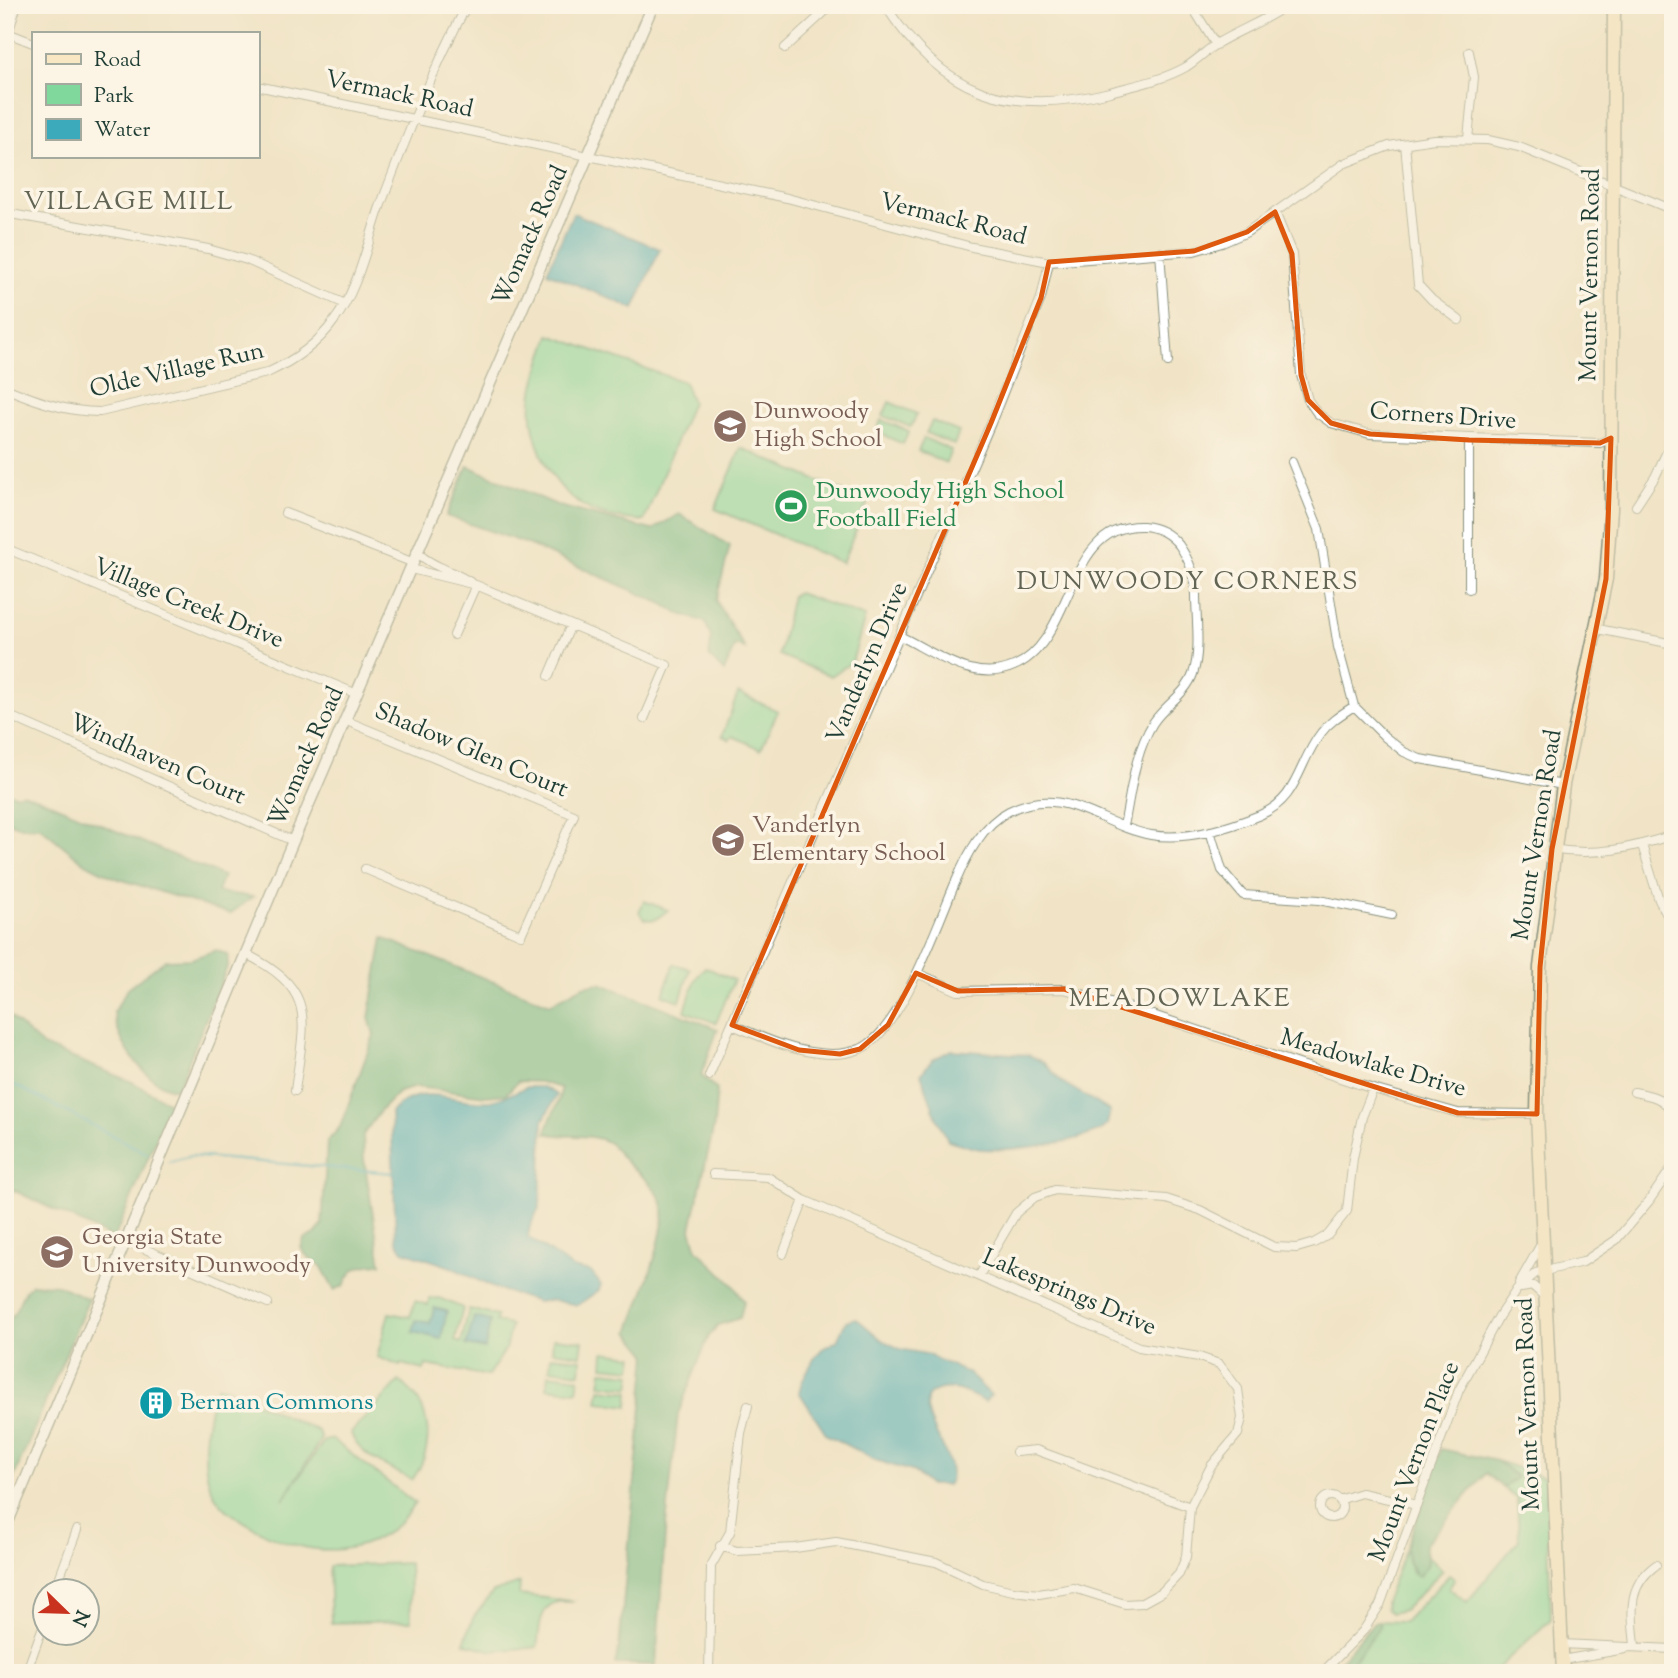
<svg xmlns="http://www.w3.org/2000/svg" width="1678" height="1678" viewBox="0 0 1678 1678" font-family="'Sorts Mill Goudy',serif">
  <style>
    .green { fill: #81d89c; stroke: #508a68; stroke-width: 2 }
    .forest { fill: #68b884; stroke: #447a5c; stroke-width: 2 }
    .water { fill: #3caabb; stroke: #2e7478; stroke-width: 2 }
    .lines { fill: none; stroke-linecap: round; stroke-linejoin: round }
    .stream { stroke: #3caabb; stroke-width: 2.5 }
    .minor-casing { stroke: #88907d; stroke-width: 10 }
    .tertiary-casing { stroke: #88907d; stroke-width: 13 }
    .secondary-casing { stroke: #88907d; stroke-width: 15 }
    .minor { stroke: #fff; stroke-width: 8 }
    .tertiary { stroke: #fff; stroke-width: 10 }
    .secondary { stroke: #f9e7c3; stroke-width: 12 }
    .marked { fill: none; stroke: #de580e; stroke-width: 5; stroke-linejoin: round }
    .labels { text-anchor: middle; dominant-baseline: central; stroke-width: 7; stroke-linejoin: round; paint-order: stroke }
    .street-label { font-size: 24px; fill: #1f3d34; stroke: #fcf5e5 }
    .education-label { font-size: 24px; fill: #785e54; stroke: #fcf5e5; text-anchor: start }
    .leisure-label { font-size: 24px; fill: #27864d; stroke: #fcf5e5; text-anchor: start }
    .culture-label { font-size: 24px; fill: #0d838f; stroke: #fcf5e5; text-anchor: start }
    .neighbourhood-label { font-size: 26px; letter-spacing: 2px; fill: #626454; stroke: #fcf5e5 }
  </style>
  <rect width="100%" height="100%" fill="#fcf5e5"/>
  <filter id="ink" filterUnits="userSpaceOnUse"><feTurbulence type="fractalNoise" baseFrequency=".0143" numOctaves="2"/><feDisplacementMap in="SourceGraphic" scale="14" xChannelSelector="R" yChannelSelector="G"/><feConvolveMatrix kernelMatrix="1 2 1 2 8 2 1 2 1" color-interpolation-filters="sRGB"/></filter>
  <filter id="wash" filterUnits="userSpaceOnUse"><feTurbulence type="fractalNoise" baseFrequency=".00686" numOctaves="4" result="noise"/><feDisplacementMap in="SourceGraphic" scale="28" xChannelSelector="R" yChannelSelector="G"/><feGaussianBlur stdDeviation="1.57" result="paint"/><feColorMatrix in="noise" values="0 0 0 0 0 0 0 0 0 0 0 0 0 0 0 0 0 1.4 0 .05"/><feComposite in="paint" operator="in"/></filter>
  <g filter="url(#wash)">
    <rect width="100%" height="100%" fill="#f1e4c6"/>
    <!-- green -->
    <path class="green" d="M550,335L684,382L692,402L644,521C624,519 600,517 582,505C547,483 526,432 533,392C536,373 544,353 550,335Z
      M889,402L917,414L911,427L883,416Z
      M881,420L909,431L903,444L876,432Z
      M932,421L959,432L954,445L926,433Z
      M924,438L951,450L946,463L918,451Z
      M741,448L868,502L842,563L715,509Z
      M798,593L865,617L852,662L831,676L779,655L792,595Z
      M738,693L778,711L761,749L732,736L730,740L722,736Z
      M644,901L668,910L655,920L644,919L639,912Z
      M674,964L690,969L680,1001L663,995Z
      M705,967L734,980L716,1023L685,1011L695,980Z
      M439,1298L463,1308L455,1341L461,1343L469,1309L497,1316L496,1322L511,1325L505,1350L488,1376L426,1365L424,1370L402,1364L400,1366L377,1357L389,1313L410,1317L415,1301L428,1305L429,1299Z
      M553,1338L583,1341L581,1355L552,1351Z
      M604,1352L634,1356L632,1369L603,1366Z
      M551,1356L581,1359L580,1373L550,1369Z
      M602,1371L632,1374L630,1388L600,1384Z
      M549,1374L579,1378L577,1391L547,1388Z
      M399,1381C434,1405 435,1449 412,1480C394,1470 356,1455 351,1433Z
      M218,1385L318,1431L321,1439L283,1500L324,1441L332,1439L415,1503C378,1561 308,1560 255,1528C241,1520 226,1512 217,1499C197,1471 205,1413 218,1385Z
      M600,1389L629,1392L628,1406L598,1402Z
      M1497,1461L1546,1478L1551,1619L1493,1673H1345L1380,1626L1378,1621L1404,1622L1449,1575L1455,1579L1449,1588L1467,1602L1519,1540L1517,1499L1503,1488L1516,1476Z
      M1406,1548L1412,1572L1424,1554L1443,1570L1404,1610L1391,1613L1386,1609L1385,1602Z
      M409,1563L411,1621L331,1623L329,1566Z
      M520,1583L519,1595L573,1601C569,1603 563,1601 557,1602C538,1607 540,1631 537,1647L492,1651L464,1643L473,1618L493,1592Z"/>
    <!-- forest -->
    <path class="forest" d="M468,466L559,506L652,530L679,514L730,546L716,601L745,649L735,645L724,672L709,657L711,638L705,622L677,613L663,604L525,543L446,516Z
      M5,789L15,795L23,793L36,797L223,876L217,892L253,897L230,914L113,877L83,862L40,827H22L5,821Z
      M383,938L550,1004L583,986L600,983L718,1029L701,1075L717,1090L714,1125L691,1229L697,1249L733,1285L744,1301L740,1318L718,1325L709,1336L678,1414L665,1535L656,1665L615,1664L619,1647L647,1354L629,1332C638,1306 670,1228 662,1203C657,1186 639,1174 627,1163C621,1157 615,1147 609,1143C592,1132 565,1139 546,1133C549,1116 561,1104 561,1088L540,1082L518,1081L506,1094L486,1096L416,1087L399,1092L381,1110L363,1135L364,1159L381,1264C360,1265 352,1266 344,1286L334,1290L322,1267L307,1256L301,1248L304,1239L314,1235L322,1226L327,1142L340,1127L374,1035L369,1018Z
      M216,950L228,955V965L177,1090C147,1086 115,1041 114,1012L128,988L165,960L191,959Z
      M5,1012L43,1046L132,1082L171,1104L114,1239L5,1186Z
      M32,1284L58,1285L89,1299L5,1498V1323C20,1314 18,1293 32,1284Z
      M1441,1449L1497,1461L1517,1477L1503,1488L1486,1473L1425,1545L1428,1564L1419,1576L1415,1575L1408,1561L1406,1548Z
      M1378,1621L1380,1626L1345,1673H1330L1374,1622Z"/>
    <!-- water -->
    <path class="water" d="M573,213L660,249L634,309L547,272Z
      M951,1050L1029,1055L1044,1063L1062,1082L1110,1111L1107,1125C1089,1143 1006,1151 980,1149C970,1148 958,1143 948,1140L937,1119L921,1074L932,1060Z
      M526,1087H543L557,1095L543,1121L540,1206L530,1226L528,1237L573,1268L591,1272L601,1285L599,1290L578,1305L552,1300L538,1302L494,1288L451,1267L403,1251L396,1240L391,1112C423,1079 453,1105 490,1101C503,1099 515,1092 526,1087Z
      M434,1308L447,1311L441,1339L413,1332L416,1320L430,1323Z
      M474,1317L490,1321L485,1349L466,1345Z
      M856,1318L882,1340L900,1349L926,1354L968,1373L991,1395L985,1402C967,1393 946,1380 928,1396C919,1421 964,1465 947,1485H929L914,1472L875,1460L827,1435L799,1392L802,1381L815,1357L822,1349L837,1341L846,1321Z"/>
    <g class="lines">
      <!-- stream -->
      <path class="stream" d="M5,1080L148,1154
        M169,1162L191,1156L394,1173"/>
    </g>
  </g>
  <g filter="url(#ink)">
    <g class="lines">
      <!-- minor casing -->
      <g class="minor-casing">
        <path id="minor" d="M885,5C942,94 1008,117 1110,92C1136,85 1163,80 1186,67C1197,60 1206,51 1216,44C1239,30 1265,21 1287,5
          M1191,5L1216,45
          M5,32L33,43
          M8,33L17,5
          M785,48L832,5
          M257,86L787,198L972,247L1049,262L1194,251L1222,243L1247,232L1343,164L1389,146L1434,139L1488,140L1519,147L1673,210
          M1468,139L1474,77L1469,52
          M1405,144L1418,285L1432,300L1459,320
          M1275,212L1292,254L1301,375L1308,400L1317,413L1331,423L1370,434L1600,443L1611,438
          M5,213L208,249L247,260L345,304
          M1160,252L1168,362
          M5,388C37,401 66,412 100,412L267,373C293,361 317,345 334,321C358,290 367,244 380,207C406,138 432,71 467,5
          M1292,462L1319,529L1338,647L1354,706L1385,737L1404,752L1420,759L1563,785
          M1636,506L1655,477L1673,439
          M285,513L414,563
          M5,548L357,694
          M418,553C433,568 456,571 473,584
          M411,569L476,585L667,665L644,719
          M1469,589V440
          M1598,629L1673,644
          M454,635L476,585
          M900,636C935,653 974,684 1014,666C1076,640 1064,523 1143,526C1157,527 1170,534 1179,545C1190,561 1196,576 1196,595C1196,619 1201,651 1193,674C1186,694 1164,706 1153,723C1134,754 1131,792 1124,826
          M549,676L571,625
          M5,714L293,841
          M347,721L574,815L521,935L365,869
          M1210,831L1222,870L1243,895L1319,900L1392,915
          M1642,845L1659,900L1673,926
          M1552,849C1594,857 1633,848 1673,835
          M246,954C319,991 304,1020 295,1091
          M917,973L958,991L1064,989L1132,1008L1373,1089L1458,1113L1537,1114
          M732,1025C760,1036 788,1050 818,1053C831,1055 847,1054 860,1049C901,1032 938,922 956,881C967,855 983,824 1009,811C1065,783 1100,826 1151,835C1185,841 1228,828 1260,815C1299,799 1298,762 1321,733C1330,721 1342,714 1354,706
          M709,1076L991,423L1041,298L1049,262
          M1634,1092C1650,1095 1666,1098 1673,1114
          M713,1174L768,1177L804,1200L1139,1347L1199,1357L1219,1364L1238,1389L1242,1418L1238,1434L1211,1466L1190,1507L1186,1557L1179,1574L1162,1592L1142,1603L1125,1604L1074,1588L1039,1594L1013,1591L983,1584L936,1562L836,1542L795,1548L737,1551L720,1546
          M127,1241L268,1303
          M783,1254L804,1200
          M979,1276L1016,1213L1035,1197L1055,1190L1166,1199L1200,1210L1274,1247L1297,1248L1314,1243L1328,1235L1347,1211L1353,1158L1362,1117L1373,1089
          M1519,1283L1540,1246
          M1521,1288L1533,1286L1545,1297
          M1016,1452L1036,1450L1190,1507
          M1320 1507a11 11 0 1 1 22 0a11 11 0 1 1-22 0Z
          M1339,1500L1361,1493L1417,1505
          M55,1590L77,1530
          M1561,1644L1673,1649
          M1635,1646C1632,1612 1626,1587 1656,1565
          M1562,1660L1625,1649
          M26,1673L46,1618
          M709,1673L711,1566L730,1532L741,1433L748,1406
          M1322,1673L1363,1631L1380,1605L1459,1390L1499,1316L1517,1289L1536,1273L1583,1262L1616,1240L1649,1201L1673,1166"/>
      </g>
      <!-- tertiary casing -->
      <g class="tertiary-casing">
        <path id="tertiary" d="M5,1529L293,841L653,5"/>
      </g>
      <!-- secondary casing -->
      <g class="secondary-casing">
        <path id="secondary" d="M1563,1673L1537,1114L1540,967L1563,785L1606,579L1611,509L1614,5"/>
      </g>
      <!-- minor -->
      <use href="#minor" class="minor"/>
      <!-- tertiary -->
      <use href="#tertiary" class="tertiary"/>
      <!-- secondary -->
      <use href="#secondary" class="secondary"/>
    </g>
  </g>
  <!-- marked area -->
  <path d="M0 0H1678V1678H0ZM1275,212L1292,254L1301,375L1308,400L1331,423L1370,434L1469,440L1600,443L1611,438L1606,579L1552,849L1540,967L1537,1114L1458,1113L1064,989L958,991L916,973L888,1025L860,1049L840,1054L799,1050L732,1025L991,423L1041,298L1049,262L1194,251L1247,232Z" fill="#f1e4c6" fill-opacity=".55" fill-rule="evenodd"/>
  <path class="marked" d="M1275,212L1292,254L1301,375L1308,400L1331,423L1370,434L1469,440L1600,443L1611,438L1606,579L1552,849L1540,967L1537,1114L1458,1113L1064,989L958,991L916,973L888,1025L860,1049L840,1054L799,1050L732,1025L991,423L1041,298L1049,262L1194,251L1247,232Z"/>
  <!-- icons -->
  <defs>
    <g id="school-disc" transform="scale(1.75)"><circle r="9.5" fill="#8d6e63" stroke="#fcf5e5"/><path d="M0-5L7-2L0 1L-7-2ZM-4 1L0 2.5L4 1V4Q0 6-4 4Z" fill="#fff"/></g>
    <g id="stadium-disc" transform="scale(1.75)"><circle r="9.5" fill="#2e9e5b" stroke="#fcf5e5"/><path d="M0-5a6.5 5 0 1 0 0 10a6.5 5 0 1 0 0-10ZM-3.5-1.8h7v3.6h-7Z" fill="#fff"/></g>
    <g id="university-disc" transform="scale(1.75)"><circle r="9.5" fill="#8d6e63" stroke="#fcf5e5"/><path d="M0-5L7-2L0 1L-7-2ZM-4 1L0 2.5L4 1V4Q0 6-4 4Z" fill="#fff"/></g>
    <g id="building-disc" transform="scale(1.75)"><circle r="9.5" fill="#0f9aa8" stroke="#fcf5e5"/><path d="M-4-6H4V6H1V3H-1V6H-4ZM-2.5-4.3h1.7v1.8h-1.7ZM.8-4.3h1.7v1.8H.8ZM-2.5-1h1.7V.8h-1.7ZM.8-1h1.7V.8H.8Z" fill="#fff"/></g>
  </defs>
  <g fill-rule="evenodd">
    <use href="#school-disc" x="730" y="426"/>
    <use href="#stadium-disc" x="791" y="506"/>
    <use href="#school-disc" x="728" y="840"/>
    <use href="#university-disc" x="57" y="1252"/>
    <use href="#building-disc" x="156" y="1403"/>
  </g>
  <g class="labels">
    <!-- street labels -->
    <g class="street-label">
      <text transform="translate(399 95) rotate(12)">Vermack Road</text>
      <text transform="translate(953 220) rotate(14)">Vermack Road</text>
      <text transform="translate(531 236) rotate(-66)">Womack Road</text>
      <text transform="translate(1591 275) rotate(-89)">Mount Vernon Road</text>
      <text transform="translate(177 371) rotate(-13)">Olde Village Run</text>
      <text transform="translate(1443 417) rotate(4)">Corners Drive</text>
      <text transform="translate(188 604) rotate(22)">Village Creek Drive</text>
      <text transform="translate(868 663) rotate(-67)">Vanderlyn Drive</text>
      <text transform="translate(471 751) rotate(23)">Shadow Glen Court</text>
      <text transform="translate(307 757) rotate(-66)">Womack Road</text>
      <text transform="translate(157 760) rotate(24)">Windhaven Court</text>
      <text transform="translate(1538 835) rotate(-81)">Mount Vernon Road</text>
      <text transform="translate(1373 1064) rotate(16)">Meadowlake Drive</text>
      <text transform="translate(1069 1293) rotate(23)">Lakesprings Drive</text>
      <text transform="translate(1529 1404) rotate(-92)">Mount Vernon Road</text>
      <text transform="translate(1415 1462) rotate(-69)">Mount Vernon Place</text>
    </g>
    <!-- education labels -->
    <g class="education-label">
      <text x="754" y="412">Dunwoody<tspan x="754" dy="28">High School</tspan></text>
      <text x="752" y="826">Vanderlyn<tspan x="752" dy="28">Elementary School</tspan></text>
      <text x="82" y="1238">Georgia State<tspan x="82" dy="28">University Dunwoody</tspan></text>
    </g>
    <!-- leisure labels -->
    <g class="leisure-label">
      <text x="816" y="492">Dunwoody High School<tspan x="816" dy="28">Football Field</tspan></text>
    </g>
    <!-- culture labels -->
    <g class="culture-label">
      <text x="180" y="1403">Berman Commons</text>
    </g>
    <!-- neighbourhood labels -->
    <g class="neighbourhood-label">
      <text x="129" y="202">VILLAGE MILL</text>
      <text x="1188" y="582">DUNWOODY CORNERS</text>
      <text x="1180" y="999">MEADOWLAKE</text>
    </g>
  </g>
  <!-- margin -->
  <rect width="1678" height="1678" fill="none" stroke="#fcf5e5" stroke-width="28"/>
  <!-- legend -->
  <rect x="32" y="32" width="228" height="126" fill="#fcf5e5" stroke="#a4ab9e" stroke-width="2"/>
  <rect x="46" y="54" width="35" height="10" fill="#f9e7c3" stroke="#a4ab9e" stroke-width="2"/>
  <text x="94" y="66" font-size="21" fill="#1f3d34">Road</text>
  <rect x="46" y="84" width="35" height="21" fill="#81d89c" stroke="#a4ab9e" stroke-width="2"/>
  <text x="94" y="102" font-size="21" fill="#1f3d34">Park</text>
  <rect x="46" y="119" width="35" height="21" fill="#3caabb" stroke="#a4ab9e" stroke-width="2"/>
  <text x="94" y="136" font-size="21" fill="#1f3d34">Water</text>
  <!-- north arrow -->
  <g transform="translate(66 1612) rotate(113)"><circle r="33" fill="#fcf5e5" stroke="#a4ab9e" stroke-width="2"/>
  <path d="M0-5L12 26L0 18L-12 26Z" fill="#c8321e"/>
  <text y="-10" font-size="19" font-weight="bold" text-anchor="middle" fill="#1f3d34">N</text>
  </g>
</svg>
